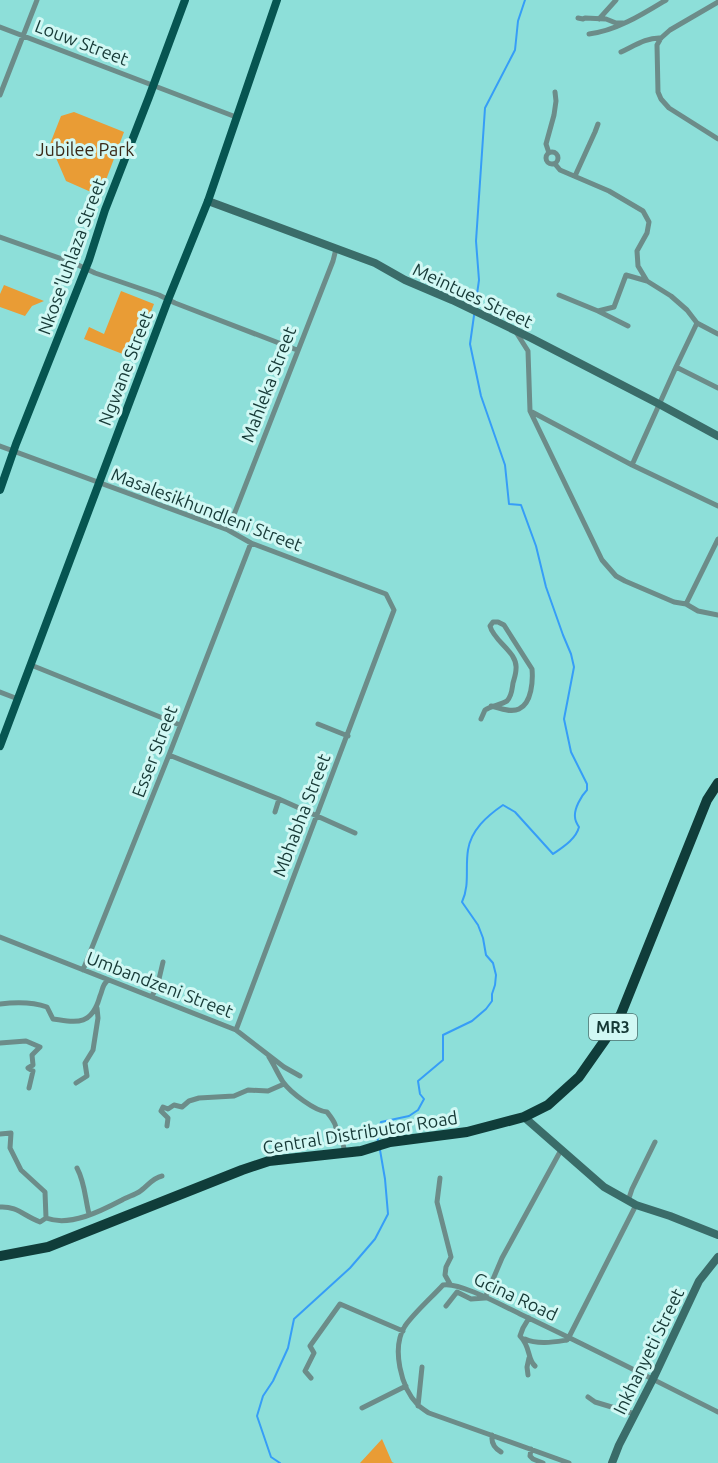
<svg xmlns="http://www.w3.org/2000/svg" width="718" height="1463" viewBox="0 0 718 1463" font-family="Ubuntu,sans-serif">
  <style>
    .green { fill: #e99c35 }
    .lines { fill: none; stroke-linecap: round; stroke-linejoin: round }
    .stream { stroke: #369df7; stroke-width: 2 }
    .street { stroke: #6c8c89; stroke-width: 5 }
    .secondary { stroke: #3a6c69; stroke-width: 8 }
    .primary { stroke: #065551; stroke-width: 8 }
    .highway { stroke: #103d3a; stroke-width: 10 }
    .labels { text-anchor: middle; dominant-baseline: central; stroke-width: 6; stroke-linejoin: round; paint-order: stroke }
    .shield { fill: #d1f8f4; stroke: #4e726f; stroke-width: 1.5 }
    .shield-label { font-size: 16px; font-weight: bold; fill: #163936 }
    .street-label { font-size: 18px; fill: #163936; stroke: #d1f8f4 }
    .park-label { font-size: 18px; fill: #3b2a18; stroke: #d1f8f4 }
  </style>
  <rect width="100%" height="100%" fill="#8ddfd9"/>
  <!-- green -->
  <path class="green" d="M74,112L124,132L100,196L66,181L50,144L61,116Z
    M4,285L44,301L32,306L25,316L0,307V294Z
    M121,291L154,304L133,358L84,339L89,327L104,334Z
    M382,1439L392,1462L394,1463H360Z"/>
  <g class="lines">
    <!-- stream -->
    <path class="stream" d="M378,1141L377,1136L381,1122L409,1116L418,1110L424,1099L420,1094L418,1081L443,1060V1035L472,1021L486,1009L492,1001V994L495,985L496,975L493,963L486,955L483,938L478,925L462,902C470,885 465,868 468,850C471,830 487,816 503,805L515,812L553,854C563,847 576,839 579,827C577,824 575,821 575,817C574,809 581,796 587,790V784L571,752L564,719L574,667L571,654L563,635L546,587L536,546L521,505L509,504L505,465L481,396L470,344L479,280L476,241L485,108L515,50L518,21L525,0
      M280,1463L271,1457L257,1416L263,1396L273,1381L288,1348L294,1319L350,1268L375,1239L388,1214L385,1179L380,1150"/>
    <!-- street -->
    <path class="street" d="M718,2L670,30L661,38L657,45L658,92L661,99L669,108L718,139
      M578,18L583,19L585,18L606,19L616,23H623
      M599,19L616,0
      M0,27L236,117
      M589,34C616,31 643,14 666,0
      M621,52C634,46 647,37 661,38
      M0,95L37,0
      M546 158a6 6 0 1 1 12 0a6 6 0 1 1-12 0Z
      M549,153L546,144L554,115L556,101L555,92
      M555,164L560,170L609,191L643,211L649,222L647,233L637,251L638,266L647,281L671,296L687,310L697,323L718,334
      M575,176L595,132L598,124
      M0,237L76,264L95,273L159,295L175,303L297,350
      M559,295L598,311L628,326
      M598,311L614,307L626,275L647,281
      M516,332L528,351L530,411L602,560L616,576L625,581L674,602L686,604L698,611L718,615
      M676,367L718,388
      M532,412L632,465L718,506
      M0,446L228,530L251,543L386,594L394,610L236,1030
      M632,465L676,367L697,323
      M228,530L333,261L336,249
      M686,604L718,539
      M31,665L180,725
      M0,692L18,699
      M481,719L485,710C491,706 500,705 507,701C512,696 512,689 513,683C514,679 516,674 516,669C518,652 494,642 490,626L493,622H498L504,625L532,669C533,680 532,703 519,709C511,713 499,708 491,706
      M318,724L348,736
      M169,755L279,799L355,833
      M275,812L279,799
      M0,937L236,1030L284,1067L300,1076
      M83,970L169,755L251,543
      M152,997L159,979L163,962
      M0,1004C15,1002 33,1002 47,1007L53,1019C79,1023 92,1025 100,996C103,989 102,985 108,980
      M0,1043L26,1041L40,1047L32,1055L33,1065L28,1068L33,1071L29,1088
      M269,1057C274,1065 278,1074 283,1082C291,1093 315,1111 327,1112C334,1121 339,1127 334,1138L343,1144L345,1153
      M76,1083L87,1076L85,1063L93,1050L98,1018L97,1008
      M167,1126L168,1118L161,1111L163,1107L168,1109L174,1105L182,1107L189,1101L199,1098L234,1096L248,1090L268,1091L284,1084
      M0,1134L11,1133L10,1148L21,1170L45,1192L46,1218
      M77,1168C85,1183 85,1198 89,1214
      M440,1178L437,1202L451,1257L446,1267L445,1275L450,1284
      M628,1201L632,1189L655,1142
      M0,1207C17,1206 24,1216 40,1222L46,1218C70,1227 101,1211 122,1200C127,1197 134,1195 139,1192C147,1187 152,1178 162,1176
      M446,1306L457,1292L471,1299L485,1298L502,1258L561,1150
      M529,1318L523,1328L520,1336C531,1347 527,1359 535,1366
      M569,1337L636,1205
      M525,1339C538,1345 554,1342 567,1340
      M528,1375L527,1367L529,1358
      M311,1378L305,1371L314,1353L310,1346L340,1304L403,1331
      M588,1397L595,1402L635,1414
      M418,1406L422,1367
      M362,1408L406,1386
      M492,1435C491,1443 494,1448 501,1452
      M531,1449L530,1456L533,1459L543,1463
      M569,1463L429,1413C426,1411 421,1408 418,1405C401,1388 391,1348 405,1326C414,1313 432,1297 443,1285C460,1282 503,1306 520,1314C586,1345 652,1379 718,1412"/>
    <!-- secondary -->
    <path class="secondary" d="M208,201L375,263L405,280L452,300L531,338L659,404L718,436
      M524,1117L604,1187L636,1205L670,1216L718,1235
      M612,1463L619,1445L653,1379L699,1281L718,1257"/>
    <!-- primary -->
    <path class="primary" d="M0,490L16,444L89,260L105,210L149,97L185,0
      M0,746L168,300L208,201L277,0"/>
    <!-- highway -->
    <path class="highway" d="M0,1256L48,1247L242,1170L269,1161L361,1151L390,1142L467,1132L524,1117L548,1105L579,1077L605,1040L621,1014L707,800L718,783"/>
  </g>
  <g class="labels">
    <!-- shield labels -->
    <rect class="shield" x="589" y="1014" width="48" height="26" rx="4.5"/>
    <g class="shield-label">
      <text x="613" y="1027">MR3</text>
    </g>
    <!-- street labels -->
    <g class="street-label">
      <text transform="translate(82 42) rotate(21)">Louw Street</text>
      <text transform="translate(71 256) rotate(-70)">Nkose'luhlaza Street</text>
      <text transform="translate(473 295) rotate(25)">Meintues Street</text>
      <text transform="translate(125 368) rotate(-69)">Ngwane Street</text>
      <text transform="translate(268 384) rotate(-69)">Mahleka Street</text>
      <text transform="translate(207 509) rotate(21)">Masalesikhundleni Street</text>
      <text transform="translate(154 751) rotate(-69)">Esser Street</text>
      <text transform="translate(301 815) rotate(-69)">Mbhabha Street</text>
      <text transform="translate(160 984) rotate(21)">Umbandzeni Street</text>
      <text transform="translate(360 1132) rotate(-9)">Central Distributor Road</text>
      <text transform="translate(516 1296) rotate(25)">Gcina Road</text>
      <text transform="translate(648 1351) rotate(-64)">Inkhanyeti Street</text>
    </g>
    <!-- park labels -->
    <g class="park-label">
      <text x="85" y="149">Jubilee Park</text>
    </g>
  </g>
</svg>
